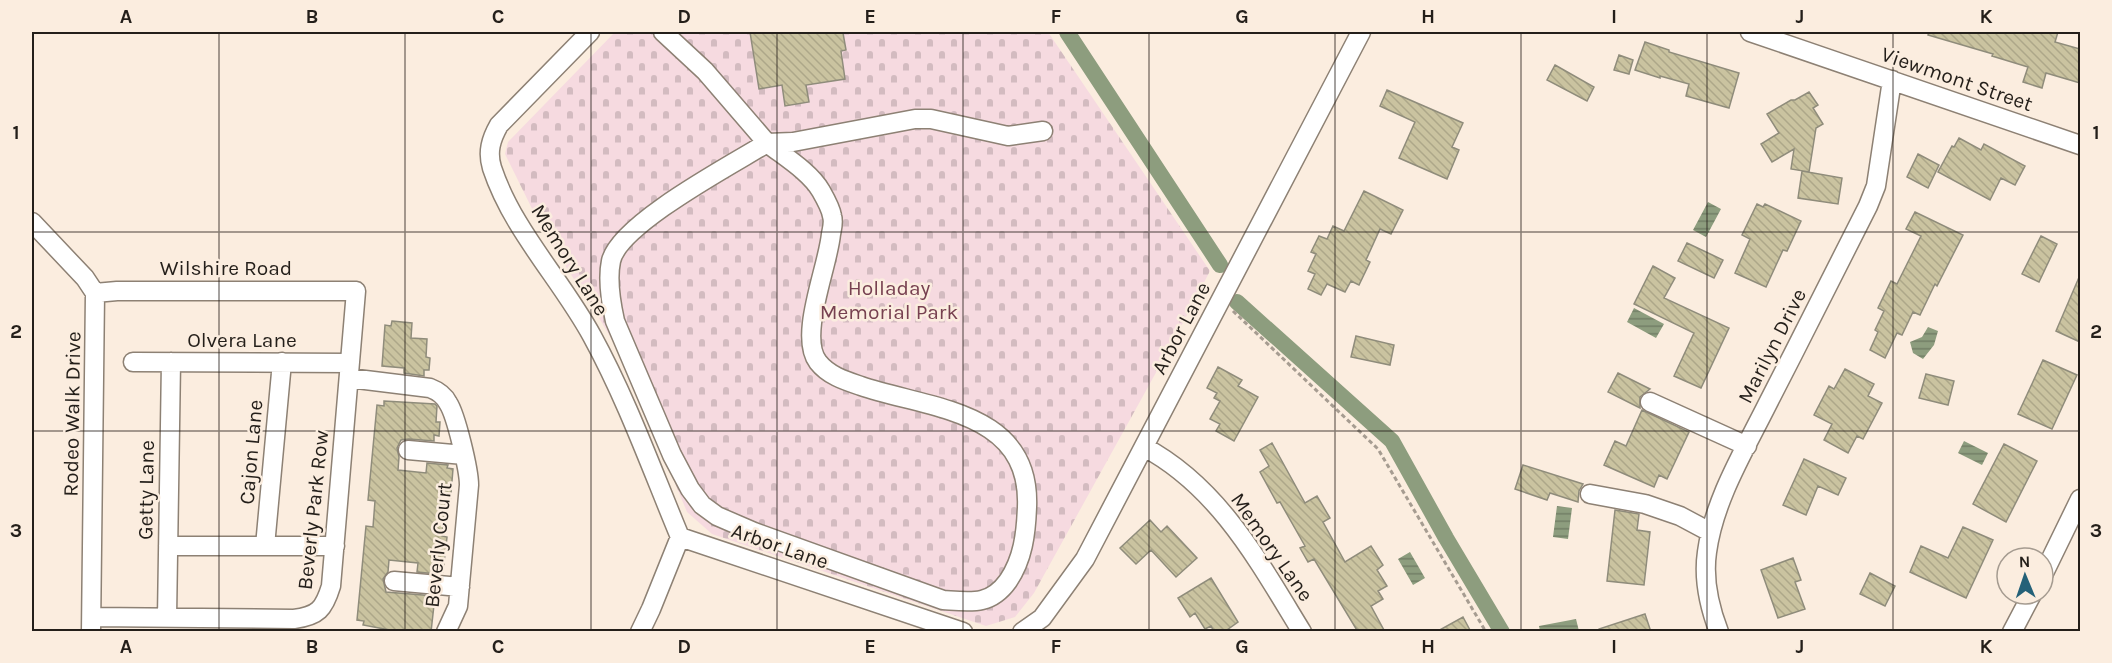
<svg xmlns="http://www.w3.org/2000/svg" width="2112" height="663" viewBox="0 0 2112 663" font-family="Karla,sans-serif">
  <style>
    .cemetery { fill: url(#cemetery-stones) }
    .water { fill: url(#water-rules) }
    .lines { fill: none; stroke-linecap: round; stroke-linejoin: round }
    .canal { stroke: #8d9d7e; stroke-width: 16 }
    .building { fill: url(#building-back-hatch); stroke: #8f8c7b; stroke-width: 1.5 }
    .minor-casing { stroke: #8d8174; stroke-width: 21 }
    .path { stroke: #a69c91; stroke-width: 3; stroke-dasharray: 4.5 3; stroke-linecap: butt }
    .minor { stroke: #fff; stroke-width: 18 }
    .grid { fill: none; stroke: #241f1a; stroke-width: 1.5; stroke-opacity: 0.55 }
    .labels { text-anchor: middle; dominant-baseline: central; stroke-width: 5; stroke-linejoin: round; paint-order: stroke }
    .street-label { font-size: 21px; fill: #241f1a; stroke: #fbeddf }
    .park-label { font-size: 21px; fill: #774050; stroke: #fbeddf }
    .neatline { fill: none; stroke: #241f1a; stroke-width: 2 }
    .grid-label { font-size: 20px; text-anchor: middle; font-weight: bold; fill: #241f1a }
  </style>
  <defs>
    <pattern id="cemetery-stones" width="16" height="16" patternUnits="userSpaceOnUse" patternTransform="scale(1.5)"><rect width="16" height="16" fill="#f6dae0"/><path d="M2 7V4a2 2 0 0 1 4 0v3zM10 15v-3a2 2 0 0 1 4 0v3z" fill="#d3bbc0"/></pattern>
    <pattern id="water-rules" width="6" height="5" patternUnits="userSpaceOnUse" patternTransform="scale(1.5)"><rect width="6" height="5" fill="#8d9d7e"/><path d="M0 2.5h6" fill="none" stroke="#737f66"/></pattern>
    <pattern id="building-back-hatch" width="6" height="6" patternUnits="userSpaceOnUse" patternTransform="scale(1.5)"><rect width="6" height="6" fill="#cac3a0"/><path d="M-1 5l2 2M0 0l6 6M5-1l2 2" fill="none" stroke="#ada789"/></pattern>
  </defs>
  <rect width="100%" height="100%" fill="#fbeddf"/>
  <!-- cemetery -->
  <path class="cemetery" d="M615,32H1048L1210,271L1174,340L1034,593L1015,617L986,626L712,534L687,512L623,358L596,313L544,233L505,154L508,142Z"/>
  <!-- water -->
  <path class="water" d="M1708,202L1721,209L1706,237L1693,230Z
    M1634,308L1664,324L1656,338L1627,322Z
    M1928,327L1938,331L1934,345L1923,359L1913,353L1910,342L1922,337Z
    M1964,441L1988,453L1982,465L1958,453Z
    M1557,506L1572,508L1568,539L1553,537Z
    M1410,552L1425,578L1413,585L1398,559Z
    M1576,619L1579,631H1540L1539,626Z"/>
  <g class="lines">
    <!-- canal -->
    <path class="canal" d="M1067,32L1220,265
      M1237,302L1392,441L1446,538L1502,632"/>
  </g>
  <!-- building -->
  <path class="building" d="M750,32L843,33L846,50L841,51L845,79L806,85L809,102L785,106L782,85L759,89Z
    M1929,32H2058L2055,42L2080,49V83L2046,73L2042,88L2023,82L2028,67L1992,56L1993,54L1928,35Z
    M1645,42L1669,50V52L1739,73L1729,108L1686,96L1689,84L1660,76V78L1635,70Z
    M1619,55L1633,60L1629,74L1614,70Z
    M1555,65L1594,87L1587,101L1547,80Z
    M1387,90L1463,123L1452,147L1459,150L1447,179L1399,158L1415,122L1380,106Z
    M1809,92L1818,105L1813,108L1823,124L1816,128L1809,172L1791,169L1794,149L1772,162L1761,144L1779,133L1767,114L1791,100H1795Z
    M1959,138L1981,150L1984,144L2025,166L2015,185L2001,178L1990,200L1938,172L1952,146L1954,147Z
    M1918,154L1939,165L1928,188L1907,177Z
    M1802,171L1842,178L1838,204L1798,198Z
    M1364,191L1403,210L1391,234L1380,229L1366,260L1370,262L1359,285L1351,281L1345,292L1327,284L1321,295L1308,289L1315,274L1308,271L1316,254L1311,252L1319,236L1327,239L1333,226L1344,231Z
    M1757,204L1763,207L1765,204L1801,221L1787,251L1783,250L1766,287L1735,273L1750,239L1742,235Z
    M1915,212L1963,235L1937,286L1935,284L1920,315L1913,312L1902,335L1897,333L1885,358L1870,350L1878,332L1875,330L1884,311L1878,308L1891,281L1897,284L1921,236L1906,229Z
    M2041,236L2057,244L2039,282L2022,274Z
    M1687,243L1723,260L1714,278L1678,261Z
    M1653,266L1675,278L1664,298L1729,328L1701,388L1674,376L1694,333L1634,304Z
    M2080,275V342L2056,331Z
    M392,321L412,323L411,338L427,339L426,357L430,358L429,370H424V376L404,373V368L382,366L385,325L391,326Z
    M1356,336L1394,345L1390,365L1351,357Z
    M2043,360L2077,375L2052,429L2018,414Z
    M1218,367L1242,380L1238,386L1258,397L1234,441L1216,431L1220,424L1210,419L1220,401L1214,398L1217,393L1207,388Z
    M1845,369L1874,384L1868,396L1882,403L1863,439L1857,436L1848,453L1824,440L1832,424L1814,415L1829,386L1834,389Z
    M1618,373L1650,389L1640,397V408L1608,392Z
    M1926,374L1954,381L1948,405L1919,398Z
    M384,401L435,404L437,406L436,422H440L439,436L434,435V441L409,439L401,440L397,448L399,457L398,470L426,473L427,463L448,465L447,468L453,469L450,505L445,504L442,536L447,537L443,572L437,571V574L417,572L418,563L389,560L388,572L383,579L386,592L435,596L431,632H401L379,628L363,625L364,621L357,620L366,526L373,527L375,501L368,500L377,405L384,406Z
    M1642,410L1689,432L1667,479L1659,475L1654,487L1604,465L1615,441L1626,446Z
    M1272,443L1305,503L1317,496L1330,518L1323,522L1345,562L1371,546L1383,565L1377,570L1387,586L1378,591L1383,599L1371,606L1385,632H1358L1314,559L1308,562L1300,548L1305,546L1280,502L1277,503L1260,472L1269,466L1260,450Z
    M2004,444L2037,461L2006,522L1973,504Z
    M1804,459L1846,478L1838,495L1818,486L1806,515L1783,505Z
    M1523,465L1583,484L1579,491L1578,502L1550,493L1547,500L1515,489Z
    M1615,510L1639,514L1637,530L1650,532L1644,585L1607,581Z
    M1150,520L1161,532L1167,526L1197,558L1176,577L1151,550L1136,564L1120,548Z
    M1963,527L1993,540L1966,598L1910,572L1921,546L1948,558Z
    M1793,558L1801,580L1795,582L1805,609L1778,618L1761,570Z
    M1870,573L1895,586L1885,606L1860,594Z
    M1211,578L1238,622L1224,632H1214L1211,626L1205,629L1195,613L1190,617L1178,598Z
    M1645,614L1651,632H1599V629Z
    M1463,617L1471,632H1436Z"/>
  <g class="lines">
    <!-- minor casing -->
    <g class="minor-casing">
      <path id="minor" d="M590,32L499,125C491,139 487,152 492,168C513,231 561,279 592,336C627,400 652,470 680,537
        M663,32L705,71L767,143L793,142L915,119H931L1008,136L1043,131
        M1750,32L2080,145
        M767,143C785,157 810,172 821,191C825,198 831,209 832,216C834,222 832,229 831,234C828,267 798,336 818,362C829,376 846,381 861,386C929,409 1031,410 1027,507C1026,534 1023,559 1008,581C990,606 971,602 943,600L754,532L717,516L702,505L690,489L672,455L615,321C611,303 607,280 611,261C619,224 733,164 767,143Z
        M32,222L85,278L95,293L91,632
        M133,362L350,363
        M349,378L430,388C438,391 444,395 448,403C456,415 469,470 469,485L458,606L446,632
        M1650,402L1747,446
        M1144,447C1219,487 1259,562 1302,632
        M408,450L464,455
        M1590,494L1645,504L1680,516L1710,532
        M168,546H335
        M265,546L282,362
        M2043,575L2080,499
        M394,581L460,587
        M92,617L294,619C318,616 324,609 331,586L356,291H117L95,293
        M167,618L171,362
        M640,632L651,609L680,537L963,632
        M1022,632L1042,618L1085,559L1361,32
        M1719,632C1709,606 1703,579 1707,552C1714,500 1744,451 1767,405C1801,339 1834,273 1868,206L1876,186L1892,80
        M2012,632L2032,594"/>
    </g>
    <!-- path -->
    <path class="path" d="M1233,311L1378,449L1486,632"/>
    <!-- minor -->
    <use href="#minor" class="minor"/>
  </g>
  <!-- grid -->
  <path class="grid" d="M219,32V632M405,32V632M591,32V632M777,32V632M963,32V632M1149,32V632M1335,32V632M1521,32V632M1707,32V632M1893,32V632M32,232H2080M32,431H2080"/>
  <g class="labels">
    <!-- street labels -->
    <g class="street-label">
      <text transform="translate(1957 79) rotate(19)">Viewmont Street</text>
      <text transform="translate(570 260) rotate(58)">Memory Lane</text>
      <text x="226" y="268">Wilshire Road</text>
      <text transform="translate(1181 328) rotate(-62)">Arbor Lane</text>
      <text x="242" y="340">Olvera Lane</text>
      <text transform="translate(1772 346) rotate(-63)">Marilyn Drive</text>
      <text transform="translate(72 414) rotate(-89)">Rodeo Walk Drive</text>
      <text transform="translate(251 452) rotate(-85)">Cajon Lane</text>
      <text transform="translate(146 490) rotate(-89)">Getty Lane</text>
      <text transform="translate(313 510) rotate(-84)">Beverly Park Row</text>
      <text transform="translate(438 545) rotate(-84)">Beverly Court</text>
      <text transform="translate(780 546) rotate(19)">Arbor Lane</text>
      <text transform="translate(1272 547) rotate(55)">Memory Lane</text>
    </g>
    <!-- park labels -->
    <g class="park-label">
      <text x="889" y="288">Holladay<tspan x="889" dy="24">Memorial Park</tspan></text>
    </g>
  </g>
  <!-- border -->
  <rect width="2112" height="663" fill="none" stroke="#fbeddf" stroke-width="66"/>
  <!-- north arrow -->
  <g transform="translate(2025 576) rotate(358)"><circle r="28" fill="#fbeddf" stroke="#a59b90" stroke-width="1.5"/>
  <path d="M0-4.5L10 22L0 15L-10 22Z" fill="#246178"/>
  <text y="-9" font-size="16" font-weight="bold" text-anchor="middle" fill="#241f1a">N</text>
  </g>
  <rect x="33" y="33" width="2046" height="597" class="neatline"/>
  <g class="grid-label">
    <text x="126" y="23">A</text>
    <text x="312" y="23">B</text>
    <text x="498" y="23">C</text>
    <text x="684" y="23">D</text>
    <text x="870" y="23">E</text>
    <text x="1056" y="23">F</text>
    <text x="1242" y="23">G</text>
    <text x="1428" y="23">H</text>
    <text x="1614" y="23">I</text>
    <text x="1800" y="23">J</text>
    <text x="1986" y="23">K</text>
    <text x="16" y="139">1</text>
    <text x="2096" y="139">1</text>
    <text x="16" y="338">2</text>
    <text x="2096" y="338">2</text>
    <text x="16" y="537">3</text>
    <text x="2096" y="537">3</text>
    <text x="126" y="653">A</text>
    <text x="312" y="653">B</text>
    <text x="498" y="653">C</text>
    <text x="684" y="653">D</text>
    <text x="870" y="653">E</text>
    <text x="1056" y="653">F</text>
    <text x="1242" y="653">G</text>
    <text x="1428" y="653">H</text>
    <text x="1614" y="653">I</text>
    <text x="1800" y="653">J</text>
    <text x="1986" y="653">K</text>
  </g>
</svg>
